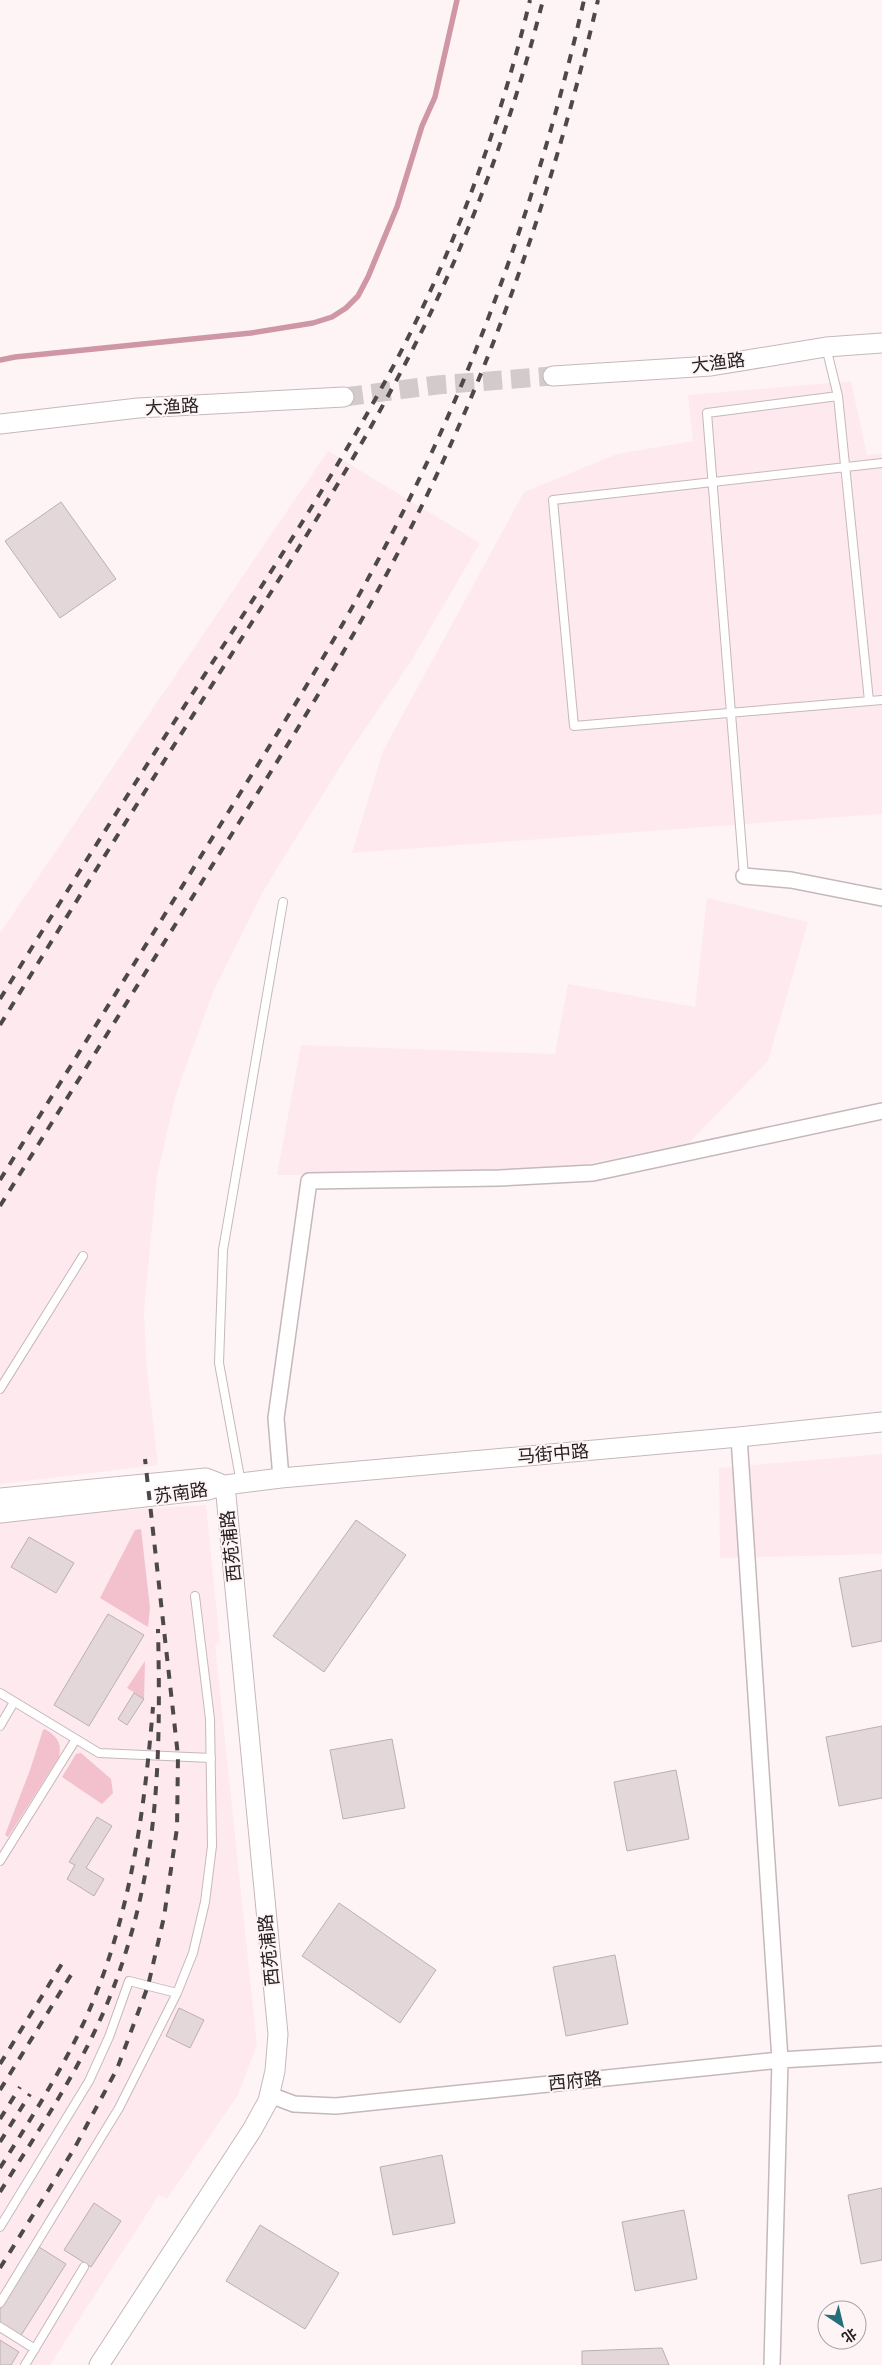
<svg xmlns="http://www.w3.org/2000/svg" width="882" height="2365" viewBox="0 0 882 2365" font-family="'Varela Round','Noto Sans SC',sans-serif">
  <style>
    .built { fill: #fee9ee }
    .green { fill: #f2c1cd }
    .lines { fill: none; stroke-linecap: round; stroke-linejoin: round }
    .stream { stroke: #cf97a6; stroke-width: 5.5 }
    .building { fill: #e3d7da; stroke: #bbafb2 }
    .tertiary-tunnel { stroke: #d3cacc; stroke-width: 19; stroke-dasharray: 19 9; stroke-linecap: butt }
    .service-casing { stroke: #c5b8bb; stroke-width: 10 }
    .minor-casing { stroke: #c5b8bb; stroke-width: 18 }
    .tertiary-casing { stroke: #c5b8bb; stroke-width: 21 }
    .service { stroke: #fff; stroke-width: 8 }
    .minor { stroke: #fff; stroke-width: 15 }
    .tertiary { stroke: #fff; stroke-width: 19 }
    .rail { stroke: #4d4849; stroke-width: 4; stroke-dasharray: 9 9; stroke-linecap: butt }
    .labels { text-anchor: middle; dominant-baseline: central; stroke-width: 4; stroke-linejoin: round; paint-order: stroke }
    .street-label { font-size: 18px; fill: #262223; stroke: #fef4f6 }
  </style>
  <rect width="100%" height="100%" fill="#fef4f6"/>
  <!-- built -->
  <path class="built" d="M851,381L867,455L882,454V814L352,853L383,751L524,492L617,454L693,441L688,395Z
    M328,451L480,543L410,663L348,754L262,893L213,992L176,1094L157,1176L144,1311L147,1370L158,1465L0,1484V933Z
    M707,898L808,922L768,1061L689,1143L582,1165L460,1175H277L301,1045L555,1054L568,984L695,1007Z
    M882,1454V1554L720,1558L719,1468Z
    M206,1505L220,1643L215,1644L257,2045L238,2095L167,2199L159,2195L50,2365H0V1522L90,1512Z"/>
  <!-- green -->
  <path class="green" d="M141,1529L150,1608L148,1627L100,1598L135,1530Z
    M145,1661L144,1699L127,1688Z
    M45,1729C57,1737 62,1742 59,1757L8,1837L5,1835L30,1770L43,1730Z
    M81,1753L111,1779L113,1793L102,1804L62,1777L76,1754Z"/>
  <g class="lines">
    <!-- stream -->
    <path class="stream" d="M0,360L15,357L251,333L313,323L332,317L346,308L358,296L368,277L397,207L422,126L435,97L457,0"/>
  </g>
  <!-- building -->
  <path class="building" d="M61,502L116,579L60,618L5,541Z
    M356,1520L406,1555L324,1672L273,1636Z
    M29,1537L74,1563L56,1593L11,1567Z
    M882,1570V1641L852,1647L839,1578Z
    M108,1614L144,1635L89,1726L54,1705Z
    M134,1693L144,1699L127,1725L118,1719Z
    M882,1726V1798L839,1806L826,1737Z
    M392,1739L405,1808L343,1819L330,1750Z
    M676,1770L689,1839L627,1851L614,1782Z
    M97,1817L112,1826L86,1868L104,1879L94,1896L67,1879L75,1865L69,1862Z
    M339,1903L436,1970L400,2023L302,1956Z
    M615,1955L628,2024L566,2036L553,1967Z
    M179,2008L204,2020L190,2048L166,2036Z
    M442,2155L455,2223L393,2235L380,2167Z
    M882,2188V2260L861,2264L848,2195Z
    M94,2203L121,2221L91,2267L64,2250Z
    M684,2210L697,2279L635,2291L622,2222Z
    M260,2225L339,2273L305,2329L226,2281Z
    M39,2247L66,2264L20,2337L0,2325V2309Z
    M0,2340L19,2352L11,2365H0Z
    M662,2348L669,2365H582V2351Z"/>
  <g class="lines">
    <!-- tertiary-tunnel -->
    <path class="tertiary-tunnel" d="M344,397L437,385L553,376"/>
    <!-- service casing -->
    <g class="service-casing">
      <path id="service" d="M826,347L838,396L869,701
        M882,463L553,500L574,726L882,700
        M744,876L707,413L838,396
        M0,1389L83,1256
        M241,1483L219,1363L223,1250L283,902
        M0,1693L99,1753L211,1758
        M0,1726L14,1702
        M0,1861L76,1739
        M0,2227L89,2081L109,2037L129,1981L177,1993
        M0,2303L119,2108L177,1993L193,1953L205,1902L212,1846L210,1719L195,1596
        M0,2327L35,2349
        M25,2365L84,2267"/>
    </g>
    <!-- minor casing -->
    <g class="minor-casing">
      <path id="minor" d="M744,876L791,880L882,898
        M739,1437L780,2060L772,2365
        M281,1478L276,1418L309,1181L499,1178L593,1173L882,1111
        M270,2095L294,2104L336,2106L780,2060L882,2054"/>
    </g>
    <!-- tertiary casing -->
    <g class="tertiary-casing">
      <path id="tertiary" d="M553,376L711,366L826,347L882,343
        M0,424L138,408L344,397
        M0,1498L206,1478L219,1483
        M0,1513L208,1490L225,1485L281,1478L739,1437L882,1422
        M99,2365L252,2130L268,2101L275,2071L278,2034L225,1485"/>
    </g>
    <!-- service -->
    <use href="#service" class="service"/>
    <!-- minor -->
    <use href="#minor" class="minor"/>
    <!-- tertiary -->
    <use href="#tertiary" class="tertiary"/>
    <!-- rail -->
    <path class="rail" d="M0,999C65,894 131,789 198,685C266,579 336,474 395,363C455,249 500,125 530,0
      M0,1025C71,909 144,793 217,677C282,575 348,473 404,366C465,250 511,127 543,0
      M0,1180C71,1065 143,950 214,835C274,739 335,643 387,543C477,372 541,188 584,0
      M0,1206C74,1087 149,967 223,848C286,748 349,648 403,543C492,372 554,187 598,0
      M0,2064L63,1962
      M0,2090L74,1970
      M0,2119L20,2087
      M0,2142L30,2094
      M0,2168C30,2120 61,2072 85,2020C130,1920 144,1815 153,1707
      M0,2192C38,2131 79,2071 107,2004C159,1877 161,1764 158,1629
      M0,2268L74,2149L117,2069L148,1986L164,1917L177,1828L178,1756L145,1459"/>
  </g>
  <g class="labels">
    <!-- street labels -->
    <g class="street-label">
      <text transform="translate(718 363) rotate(-7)">大渔路</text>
      <text transform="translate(172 407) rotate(-3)">大渔路</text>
      <text transform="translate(553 1454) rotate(-5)">马街中路</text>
      <text transform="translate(181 1493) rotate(-8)">苏南路</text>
      <text transform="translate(231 1546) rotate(-96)">西苑浦路</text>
      <text transform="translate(269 1950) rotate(-96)">西苑浦路</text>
      <text transform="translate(575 2081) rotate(-6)">西府路</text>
    </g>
  </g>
  <!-- north arrow -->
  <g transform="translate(842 2325) rotate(145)"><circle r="24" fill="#fef4f6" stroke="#a8a0a2"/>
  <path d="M0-4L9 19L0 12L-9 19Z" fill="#266e7a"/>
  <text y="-8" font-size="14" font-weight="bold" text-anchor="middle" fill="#262223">北</text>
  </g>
</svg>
